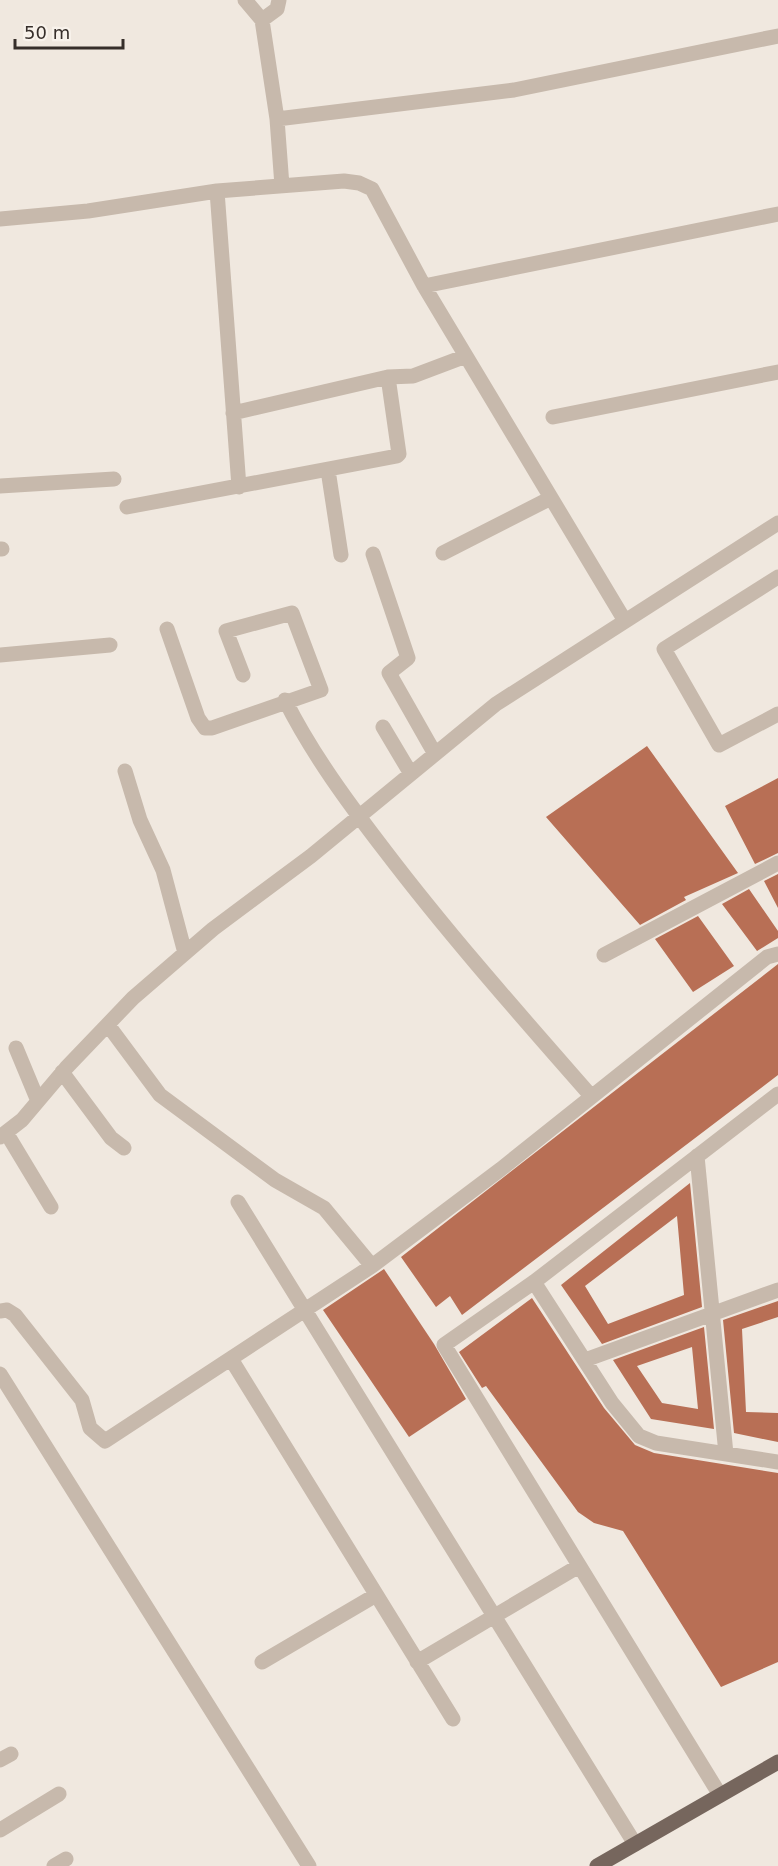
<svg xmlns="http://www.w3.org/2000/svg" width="778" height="1866" viewBox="0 0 778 1866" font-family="'DejaVu Sans',sans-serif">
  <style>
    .building { fill: #b86f55; fill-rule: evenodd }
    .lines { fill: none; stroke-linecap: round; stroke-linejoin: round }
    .minor { stroke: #c7b9ac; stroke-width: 15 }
    .major { stroke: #76665d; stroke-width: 15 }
  </style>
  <rect width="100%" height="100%" fill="#f0e8df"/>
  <!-- building -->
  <path class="building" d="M647,746L738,873L684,897L686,900L640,925L546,817Z
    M778,778V853L755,864L725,806Z
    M778,874V908L764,881Z
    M749,889L778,931V938L757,951L722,904Z
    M698,916L734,966L693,992L655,939Z
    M778,964V1075L462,1315L450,1296L436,1307L401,1257Z
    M690,1183L702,1307L602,1344L561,1285ZM677,1216L684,1295L608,1324L585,1286Z
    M384,1269L434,1344L466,1399L409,1437L323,1310Z
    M532,1298L604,1408L635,1445L654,1453L778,1473V1662L721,1687L623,1531L594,1523L578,1512L486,1386L482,1388L459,1352Z
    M778,1301V1317L742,1329L746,1412L778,1413V1442L734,1433L723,1320Z
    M704,1327L714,1429L651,1419L613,1360ZM692,1347L698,1409L662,1403L637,1366Z"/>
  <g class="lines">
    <!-- minor -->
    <path class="minor" d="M245,0L262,20L277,119L282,186
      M262,20L277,9L279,0
      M277,119L514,90L778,36
      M217,191L239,487
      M0,219L88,211L217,191L344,181L359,183L372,189L424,286L625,621
      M424,286L778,214
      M233,413L388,377L413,376L466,356
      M553,417L778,372
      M328,470L341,555
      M0,486L114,479
      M127,507L397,456L399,454L388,377
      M0,549H2
      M443,553L551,498
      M373,554L408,658L389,673L435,754
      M778,577L664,649L719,745L778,714
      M167,629L198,718L205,728H212L321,690L292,613L226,631L243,675
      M0,655L110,645
      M285,700C312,754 349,804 386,852C450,936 521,1016 591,1096
      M383,727L411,774
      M125,771L140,820L163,870L185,953
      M604,955L778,863
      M108,1025L160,1095L275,1180L324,1208L372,1266
      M16,1048L38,1101
      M62,1072L111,1138L124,1148
      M7,1134L51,1207
      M0,1137L22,1120L66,1068L133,998L213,929L311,856L496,704L778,523
      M697,1156L726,1454
      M238,1202L635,1844
      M534,1282L612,1403L639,1436L656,1443L778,1462
      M0,1311L7,1310L15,1315L82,1400L90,1428L105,1441L372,1266L501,1169L767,957L778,954
      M231,1359L453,1719
      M585,1360L778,1290
      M0,1374L309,1866
      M262,1662L376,1595
      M417,1662L579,1566
      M0,1760L11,1754
      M720,1795L444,1345L534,1282L778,1094
      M0,1830L59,1794
      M54,1866L66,1859"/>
    <!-- major -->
    <path class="major" d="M597,1866L778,1762"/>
  </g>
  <!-- scale -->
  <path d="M15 39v9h108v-9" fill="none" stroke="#362e2a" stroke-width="3"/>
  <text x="24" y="39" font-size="18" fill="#362e2a" stroke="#f8f2eb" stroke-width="4.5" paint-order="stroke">50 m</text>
</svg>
